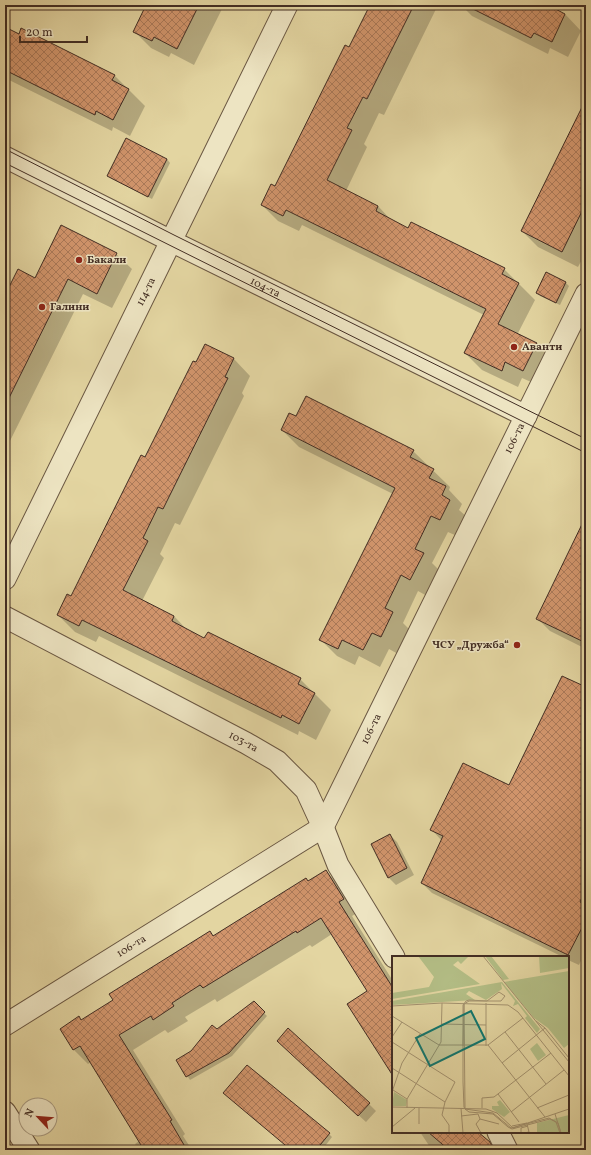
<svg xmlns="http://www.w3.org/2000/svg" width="591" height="1155" viewBox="0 0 591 1155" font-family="Vollkorn,serif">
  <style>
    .shadow { fill: #0003 }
    .building { fill: url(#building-cross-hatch); stroke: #422d23 }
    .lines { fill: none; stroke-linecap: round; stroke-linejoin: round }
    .minor-casing { stroke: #6a5742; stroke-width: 23 }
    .minor { stroke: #ede4c2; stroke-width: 21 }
    .tram { stroke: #422d23; stroke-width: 1 }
    .poi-dot { fill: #8f2418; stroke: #ede4c2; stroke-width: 1.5 }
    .labels { text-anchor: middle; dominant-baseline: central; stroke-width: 3; stroke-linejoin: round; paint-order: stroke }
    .poi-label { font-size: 11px; font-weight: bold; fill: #422d23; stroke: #ede4c2; text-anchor: start }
    .street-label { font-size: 11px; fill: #422d23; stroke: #ede4c2 }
    .inset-road { fill: none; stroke: #a3926f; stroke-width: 1 }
    .view { fill: #0f766e; fill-opacity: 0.15; stroke: #0f766e; stroke-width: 2 }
    .inset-edge { fill: none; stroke: #422d23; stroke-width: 2 }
  </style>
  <defs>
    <pattern id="building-cross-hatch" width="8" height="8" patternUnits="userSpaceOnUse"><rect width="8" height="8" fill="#d0946b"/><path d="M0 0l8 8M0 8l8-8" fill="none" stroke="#aa7958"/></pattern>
  </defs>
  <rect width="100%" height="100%" fill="#e3d5a1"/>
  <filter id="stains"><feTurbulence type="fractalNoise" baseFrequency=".005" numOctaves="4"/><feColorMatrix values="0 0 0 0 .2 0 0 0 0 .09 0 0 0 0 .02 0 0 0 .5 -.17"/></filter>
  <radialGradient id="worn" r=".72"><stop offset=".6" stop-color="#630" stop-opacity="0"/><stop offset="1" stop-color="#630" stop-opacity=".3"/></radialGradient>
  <!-- shadow -->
  <path class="shadow" d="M147,5H224L194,65L171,53L169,57L151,48L134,31Z
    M371,5H438L384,115L379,113L364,144L367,147L346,191L378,206L392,221L409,229L504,269L535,300L517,335L536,343L552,360L540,386L522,378L518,387L482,370L465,353L484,315L302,225L299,231L278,221L262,205L275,187Z
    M461,5H551L556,10L565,14L581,31L568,57L550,48L548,54L472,16Z
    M5,28L114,75L145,106L130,136L113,127L112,131L5,78Z
    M586,101V252L578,267L538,247L522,231Z
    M167,159L170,163L152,199L112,179L108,176Z
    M116,254L132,269L112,308L83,294L5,451V297L36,279Z
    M566,283L569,286L560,305L540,296L537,292Z
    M205,345L234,359L250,376L242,393L244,396L180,525L175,523L160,554L164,558L142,601L174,616L188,631L205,639L300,679L331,710L316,740L299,731L298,735L99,636L96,642L75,632L58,615L71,598Z
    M297,418L413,451L450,487L449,490L462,504L459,510L467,517L457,536L448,532L432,563L440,571L427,596L418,591L403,623L410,630L398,654L389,649L380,667L359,656L355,665L337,656L320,639L393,494L299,447L282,430Z
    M586,519V649L550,631L537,618Z
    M586,688V950L579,965L568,960V957H563L432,893L422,883L442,841L432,830L510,786Z
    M390,835L397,842L414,875L396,885L389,878L372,845Z
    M326,871L340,886L357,913L352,916L393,981V1075L368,992L332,934L312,947L310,945L217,1002L215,999L185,1017L188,1021L168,1033L165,1030L133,1050L185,1134L183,1136L192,1150H139L135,1144L139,1141L91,1062L88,1064L74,1050L61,1029L79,1018L82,1021L114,1001L210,933L214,936Z
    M254,1003L267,1016L232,1056L190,1080L177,1060L191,1052L217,1030Z
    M285,1048L369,1104L376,1111L366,1122Z
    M420,1132H477L496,1150H432Z
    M329,1134L332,1137L322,1150H292Z"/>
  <!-- building -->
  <path class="building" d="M146,5H199L177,49L154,37L152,41L133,32Z
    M370,5H414L367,99L363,97L347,128L352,130L327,180L378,206L376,211L408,228L411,222L505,268L502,274L519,283L498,324L537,343L523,371L505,362L502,371L464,353L486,309L286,210L283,216L261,205L271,184L275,186L345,45L349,47Z
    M465,5H548L565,14L552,42L534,33L531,38Z
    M5,27L19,34L21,28L115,75L112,80L129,89L113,120L96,111L95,115L5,70Z
    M586,99V203L562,252L521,231Z
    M126,138L167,159L148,197L107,176Z
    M61,225L117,253L97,294L68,279L5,406V295L18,269L35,278Z
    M546,272L566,282L556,303L536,293Z
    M205,344L234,358L225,377L228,378L163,509L158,507L143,538L148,541L123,590L174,616L172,621L204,638L208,632L301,678L298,684L315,693L299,724L282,715L281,718L82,620L79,626L57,615L67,594L71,596L141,455L145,457L193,361L196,362Z
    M306,396L414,450L410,457L434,469L429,478L446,486L442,495L450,500L440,520L431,516L415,549L424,553L410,580L401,575L385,608L393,612L381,637L372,633L363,650L342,640L338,649L319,640L395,488L281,430L289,413L296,416Z
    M586,516V643L536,619Z
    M562,676L586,687V889L580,902L586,905V920L568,955L421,883L443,836L430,830L463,763L509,785Z
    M390,834L407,868L388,878L371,844Z
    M326,870L344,899L339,902L393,988V1076L347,1004L367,991L321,918L297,933L296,931L203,988L200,985L172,1003L174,1006L153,1020L151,1016L119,1035L172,1120L170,1121L187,1150H144L80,1046L73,1050L60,1029L79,1016L81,1020L113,1000L109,994L210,931L213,936L306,878L308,881Z
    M254,1001L265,1012L229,1053L186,1077L176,1060L191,1051L212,1025L217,1029Z
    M288,1028L370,1103L358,1116L277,1041Z
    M247,1065L330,1133L316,1150H291L223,1093Z
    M428,1132H478L490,1142L494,1150H449Z"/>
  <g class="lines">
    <!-- minor casing -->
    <g class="minor-casing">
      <g id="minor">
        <path id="s1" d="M5,157L171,241L526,416"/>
        <path id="s2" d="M5,579L287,5"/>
        <path id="s3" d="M5,617L246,743L277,761L306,790L323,827L338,865L394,957"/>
        <path id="s4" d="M5,1025L323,827L586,294"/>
        <path d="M5,1112L29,1150"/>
        <path d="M498,1132L507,1150"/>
      </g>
    </g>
    <!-- minor -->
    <use href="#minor" class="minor"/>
    <!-- tram -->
    <path class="tram" d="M5,149L174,235L586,439
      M5,163L586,453"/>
  </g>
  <!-- markers -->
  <g class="poi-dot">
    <circle cx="79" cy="260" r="4"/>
    <circle cx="42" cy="307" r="4"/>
    <circle cx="514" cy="347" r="4"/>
    <circle cx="517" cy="645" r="4"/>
  </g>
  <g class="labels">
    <!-- poi labels -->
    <g class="poi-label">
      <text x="87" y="260">Бакали</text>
      <text x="50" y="307">Галини</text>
      <text x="522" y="347">Аванти</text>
      <text x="509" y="645" text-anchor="end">ЧСУ „Дружба“</text>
    </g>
    <!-- street labels -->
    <g class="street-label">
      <text stroke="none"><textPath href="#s1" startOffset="291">104-та</textPath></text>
      <text stroke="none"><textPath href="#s2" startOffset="320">114-та</textPath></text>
      <text stroke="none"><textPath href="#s4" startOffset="808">106-та</textPath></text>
      <text stroke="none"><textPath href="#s4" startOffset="484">106-та</textPath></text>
      <text stroke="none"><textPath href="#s3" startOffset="269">103-та</textPath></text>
      <text stroke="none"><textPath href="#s4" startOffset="149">106-та</textPath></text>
    </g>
  </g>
  <!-- overview -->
  <g transform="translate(392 956)">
    <rect width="177" height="177" fill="#e3d5a1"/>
    <path d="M26,0H77L69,8L66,5L61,9L88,28L0,43V37L37,31L42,21ZM93,0H99L117,23L111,24ZM147,0H177V12L148,17ZM177,15V88L172,92L156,72L142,62L112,26ZM110,26L148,73L145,77L133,62L135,60L126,48L121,50L123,45L109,27L110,33L94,44L77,35L74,38L83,44L0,49V45ZM145,87L154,99L146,105L138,93ZM2,136L15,144L14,150H0ZM108,144L118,156L112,161L100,153V150H107L105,146ZM177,159V177H145V167Z" fill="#b3bd85"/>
    <path class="inset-road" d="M91,0L177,106M94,47V90M0,50L50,47L116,49L126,56L177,120M0,60L47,89H96L131,62M144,65L153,72L177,102M50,68L94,69M113,76L154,128M0,81L10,66M0,86L63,126L53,146L50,159L57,169V177M96,89L153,161M71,90L72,47M110,107L153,72M0,112L53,146M1,134L15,143M0,136L10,107L28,78M106,138L127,166M0,151L94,153L105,157L121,172L177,153M15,152V143L49,86L50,47M69,152L71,177M90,152V142L102,141L159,97M145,152L177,139M119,156L172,114M163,158L169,177M69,160L86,158L88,163M88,163L107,168M88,163L84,168L89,177M27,168V152M120,170L135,167M0,171L23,152M129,177V172L136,170M132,177L137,176L135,168M168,177L164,166L158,163L120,173L116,171L101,158L77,156L73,153L72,151L71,126V49L74,45L77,44L95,45L107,36L113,40L109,45H77L72,48L73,153L101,157L119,172L157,162L166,167L169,177"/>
    <path class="view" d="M79,55L93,83L38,110L24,82Z"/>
    <rect width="177" height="177" class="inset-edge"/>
  </g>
  <!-- margin -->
  <rect width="591" height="1155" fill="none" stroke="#e3d5a1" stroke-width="20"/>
  <rect x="6" y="6" width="579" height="1143" fill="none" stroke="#422d23" stroke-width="2"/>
  <rect x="10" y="10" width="571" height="1135" fill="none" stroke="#422d23"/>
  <!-- north arrow -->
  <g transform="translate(38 1117) rotate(296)"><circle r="19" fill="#ede4c2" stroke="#a99b82"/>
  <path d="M0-3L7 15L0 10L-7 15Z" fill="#8f2418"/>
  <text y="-6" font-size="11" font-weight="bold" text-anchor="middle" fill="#422d23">N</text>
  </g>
  <!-- scale -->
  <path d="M20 36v6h67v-6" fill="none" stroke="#422d23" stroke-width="2"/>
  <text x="26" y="36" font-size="12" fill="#422d23" stroke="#ede4c2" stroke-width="3" paint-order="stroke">20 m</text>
  <rect width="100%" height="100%" filter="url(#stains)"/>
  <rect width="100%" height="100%" fill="url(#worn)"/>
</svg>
